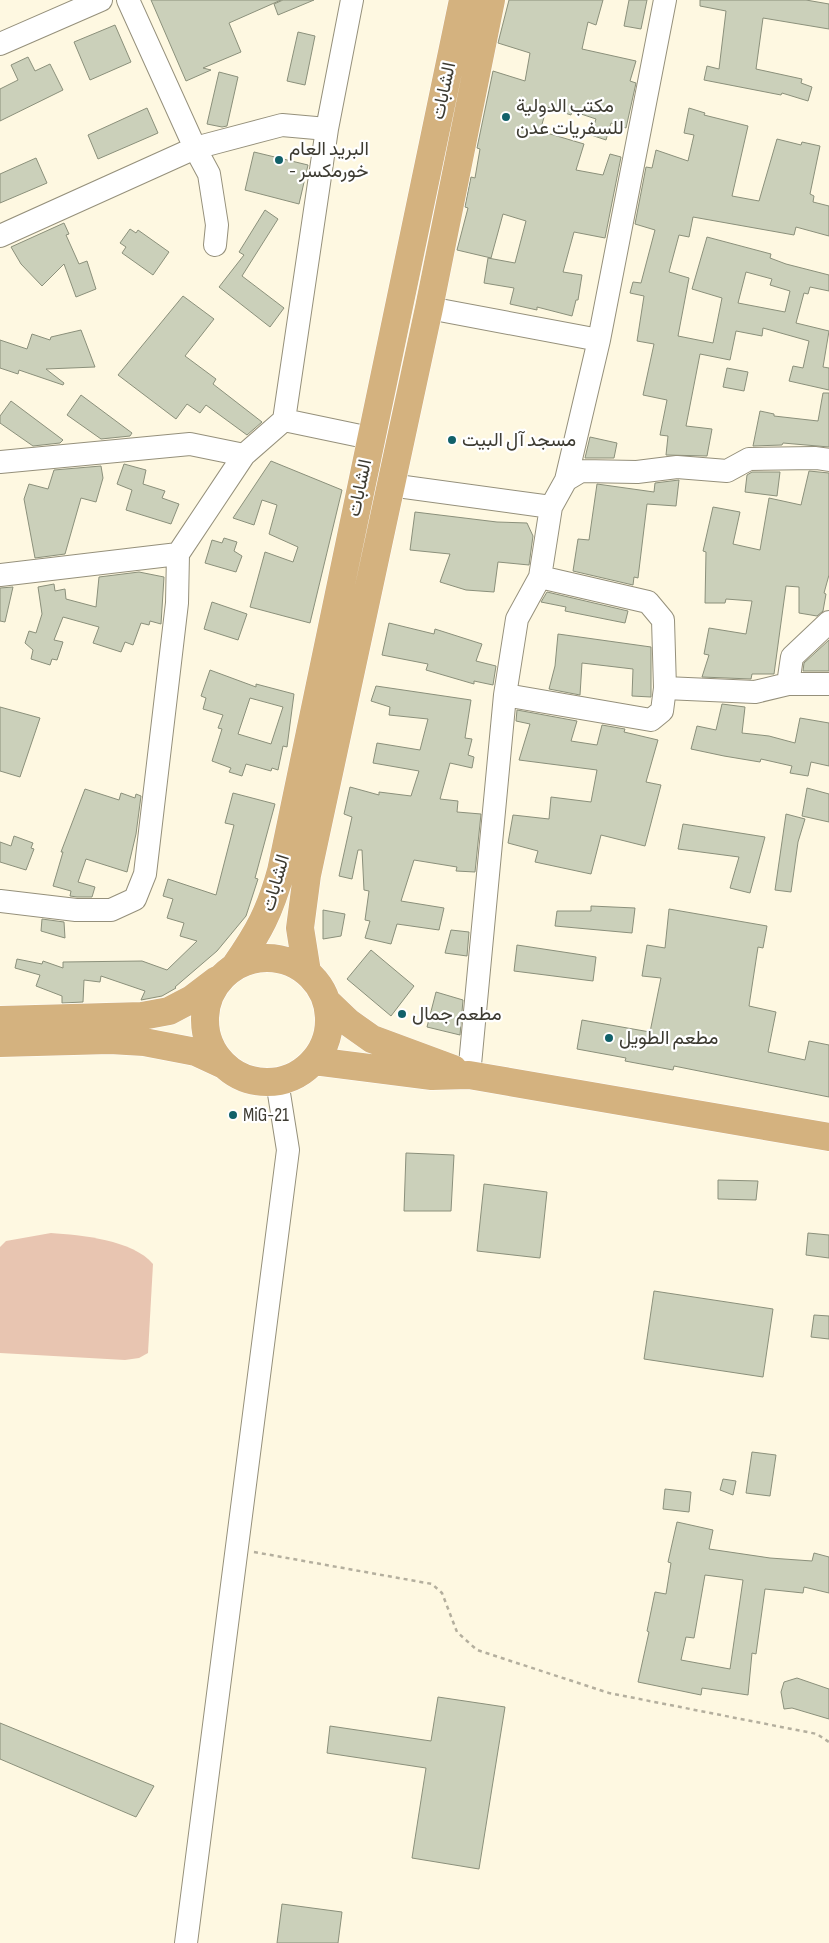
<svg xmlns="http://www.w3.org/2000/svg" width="829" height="1943" viewBox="0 0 829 1943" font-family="'Sofia Sans Condensed',Vazirmatn,sans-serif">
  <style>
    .green { fill: #e8c5b1 }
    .building { fill: #cbd0ba; stroke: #8b907b; fill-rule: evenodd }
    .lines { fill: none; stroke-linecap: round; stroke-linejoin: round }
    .minor-casing { stroke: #95907b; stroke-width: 24 }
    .major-casing { stroke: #fff; stroke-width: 29 }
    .path { stroke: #b4af9e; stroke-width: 2.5; stroke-dasharray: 4 4; stroke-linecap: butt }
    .minor { stroke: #fff; stroke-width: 22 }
    .major { stroke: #d4b27f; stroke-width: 28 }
    .poi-dot { fill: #116169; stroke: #fff; stroke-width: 2 }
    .labels { text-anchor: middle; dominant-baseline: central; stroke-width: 4.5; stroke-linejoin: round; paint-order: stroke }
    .street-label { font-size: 19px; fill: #3d3b32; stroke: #fff }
    .poi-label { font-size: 19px; fill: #3d3b32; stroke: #fff; text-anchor: start }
  </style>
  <rect width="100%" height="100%" fill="#fef8e1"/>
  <!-- green -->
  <path class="green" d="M51,1233C81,1235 133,1240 153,1264L148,1353L139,1358L125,1360L0,1353V1247L6,1241Z"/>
  <!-- building -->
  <path class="building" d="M151,0H281L229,23L241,52L203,68L211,70L186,81Z
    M283,0H314L278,15L274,4Z
    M509,0H603L596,25L588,22L582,49L636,61L630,81L636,83L626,128L611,123L606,140L591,135L596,119L572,111L571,115L547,107L540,131L584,144L576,170L603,175L610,154L621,157L605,238L574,232L563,272L582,275L578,300H576L572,316L537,307V310L510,304L514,288L484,283L488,258L515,263L526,221L503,214L491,258L457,250L468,208L465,207L471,177L475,178L480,149L477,148L493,71L525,81L530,53L498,43Z
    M629,0H647L641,29L624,26Z
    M700,0H806L829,4V29L763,18L756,69L802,79L801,83L812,87L808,101L782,93L781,95L704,80L707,66L719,69L726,11L700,6Z
    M115,25L131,62L90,80L74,42Z
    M298,32L315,36L305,85L287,81Z
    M28,57L35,71L50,64L63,90L0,121V89L18,80L11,65Z
    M219,72L238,77L227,126L222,127L207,124Z
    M147,108L158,133L98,159L88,135Z
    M689,108L705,113L704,115L748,126L732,196L759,201L777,139L801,145L802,142L820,146L810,194L814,196L813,202L829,206V236L796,227L794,235L693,217L689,237L679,235L669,272L689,278L678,336L713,343L722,298L692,289L707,237L771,254L770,258L786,264L829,275V291L810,287L808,294L804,293L796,323L829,331L823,367L829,368V390L789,381L793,366L803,368L809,341L763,328L762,336L736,331L730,360L700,354L686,426L712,429L707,456L666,455L668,436L660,435L667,400L643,395L654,344L637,341L644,296L630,293L633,282L641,283L655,230L635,224L646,167L652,168L656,150L688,161L694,135L684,133ZM746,272L772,279L770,285L790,291L785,312L738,303Z
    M254,152L308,165L299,204L245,190Z
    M36,158L47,183L0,203V174Z
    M265,210L278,219L242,276L284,308L270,327L219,287L244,255L239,252Z
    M64,223L69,234L66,235L79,264L87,261L96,289L76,297L64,264L42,286L21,264L11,247Z
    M130,229L136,233L138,230L169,252L153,275L122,253L126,247L120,243Z
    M183,296L214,319L185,356L216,379L213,384L262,422L247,435L206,405L200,413L187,404L176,419L118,375Z
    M81,330L95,367L46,369L64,383L63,385L19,370L18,374L0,368V340L27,349L32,334L50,340L51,337Z
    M727,368L748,372L744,391L723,387Z
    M823,393H829V447L783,443L782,445L753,446L760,411L774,414V416L818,421Z
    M81,395L132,433L130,436L101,439L67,415Z
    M11,401L63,440L60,443L33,446L0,423V416Z
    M590,437L617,443L614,458H585Z
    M271,461L342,490L310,623L250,607L265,552L293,562L298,547L269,534L277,505L262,500L254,525L233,518Z
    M124,464L146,470L143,484L165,491L162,498L179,504L171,524L126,510L132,490L117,484Z
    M101,466L103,478L96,502L81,498L65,554L35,558L24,499L29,484L48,489L54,470Z
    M809,471L829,473V575L824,593L826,594L823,611L817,616L799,613V587L786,586L774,674H752L751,679L702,677L709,655L704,654L709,628L746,634L752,601L726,599L725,603H705L706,552L703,551L713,507L740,512L733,544L760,550L769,498L801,505Z
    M752,472H780L777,496L745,492L747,475Z
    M679,480L676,506L647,504L638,578L634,577L633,585L573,571L578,539L589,540L597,484L654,492L655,483Z
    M415,512L497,522L527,523L533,536L529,565L498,562L494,592L466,590L440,582L450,554L410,550Z
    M224,538L237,542L234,551L242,556L236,572L205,563L212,540L222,543Z
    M139,572L164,577L161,624L150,621L149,625L141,623L133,645L125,642L121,652L93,643L99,627L63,617L54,640L63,642L57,660L52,659L50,665L31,659L33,650L25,643L29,631L36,633L42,614L38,587L54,584L55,591L65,589L66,599L96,607L99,577Z
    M13,587L5,622L0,621V588Z
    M547,592L628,611L625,623L565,611L566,607L541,602Z
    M212,602L247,614L238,640L204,629Z
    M389,623L434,634L435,629L482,644L476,661L496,666L493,685L474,681V684L426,670L428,664L382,655Z
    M558,634L651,647V697L632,696L633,669L582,663L580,695L549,689L555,666Z
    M829,640V671H803L804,663Z
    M210,670L256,687V684L294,694L287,747L283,746L278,770L272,768L271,771L246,764L242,776L229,772L231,768L212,761L222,729L218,728L223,715L203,709L206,698L201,696ZM250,698L283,707L271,744L238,734Z
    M376,686L471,700L465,738L472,739L468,755L474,757L472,768L450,763L440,799L458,801L457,812L481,814L475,872L456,871L457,867L414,860L401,901L444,908L439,930L397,924L391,944L365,938L370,921L365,920L369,891L364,890L362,850H358L352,879L339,876L352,817L344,814L350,787L379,795V792L411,796L419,771L373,763L377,743L420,750L428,719L389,715L390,707L371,701Z
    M722,704L745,707L742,733L769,736L795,743L800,718L829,723V766L811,762L808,776L790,773L792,766L761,759L760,762L724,756L691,749L697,726L716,730Z
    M0,707L40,718L20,777L0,771Z
    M517,710L577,721L571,741L597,745L602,725L625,729L624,732L658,740L646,782L661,785L645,846L601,835L591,874L535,862L538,851L508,843L513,815L549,819L551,797L591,802L597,770L519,760L530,724L516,721Z
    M807,788L829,794V822L802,816Z
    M85,789L119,800L121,793L135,798L136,794L141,796L136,834L127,872L86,859L78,882L95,887L92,897H77L70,896L71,891L53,886L63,852H61Z
    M233,793L275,804L255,878L258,879L246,916L217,951L175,987L176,988L162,996L141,1000L145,991L101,976L100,982L84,980L83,1002L62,1003V996L36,986L40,975L15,968L17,959L42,964L43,961L63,968V962L142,961L167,970L197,941L180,936L184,923L167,918L173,899L163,896L168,879L216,895L234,825L225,823Z
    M786,814L805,819L798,842L791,892L775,890Z
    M683,824L765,837L750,893L730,888L739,857L678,849Z
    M14,836L33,843L31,848L34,849L26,870L0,862V842L11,846Z
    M591,906L635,908L632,933L555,926L557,911H591Z
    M669,909L767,926L763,948L758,947L749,1006L776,1012L768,1052L805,1060L809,1041L829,1045V1097L674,1066L673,1070L625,1061L626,1058L577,1049L582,1020L650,1032L661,978L642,976L647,945L665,948Z
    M323,910L345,914L341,936L323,939Z
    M42,919L64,922L65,938L41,931Z
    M451,930L469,932L467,956L445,953Z
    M517,945L596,957L593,981L514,971Z
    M371,950L414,986L391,1016L347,979Z
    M436,992L463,1000L460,1035L427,1027Z
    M406,1153L454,1155L451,1211H404Z
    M718,1180L758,1181L756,1200L718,1199Z
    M484,1184L547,1192L540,1258L477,1251Z
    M808,1233L829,1235V1258L806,1255Z
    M654,1291L773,1309L763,1377L644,1359Z
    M814,1315L829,1316V1339L811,1337Z
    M752,1452L776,1455L770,1496L746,1493Z
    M723,1479L736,1481L733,1495L720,1490Z
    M665,1489L691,1492L689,1512L663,1509Z
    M677,1522L713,1530L709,1549L770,1558L812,1561L814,1553L829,1557V1593L804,1587L803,1593L765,1589L756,1654L752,1653L748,1695L702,1688L701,1695L638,1682L649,1632L647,1631L655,1592L666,1594L671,1563L668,1562ZM705,1575L743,1580L730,1669L681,1660L686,1637L694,1638Z
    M797,1678L829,1689V1719L792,1708L784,1709L781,1692L784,1682Z
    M438,1697L505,1707L479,1869L412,1858L426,1768L327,1753L330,1726L431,1741Z
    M0,1723L154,1786L136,1817L0,1759Z
    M282,1904L342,1912L338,1943H277Z"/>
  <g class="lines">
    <!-- minor casing -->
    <g class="minor-casing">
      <path id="minor" d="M128,0L195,148L209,174L217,225L215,245
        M352,0L327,129L284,420L370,438
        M0,44L101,0
        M0,236L195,148L282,125L327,129
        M429,308L599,340
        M0,462L190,444L244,455
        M566,480L581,471L637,472L677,467L727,471L749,459L816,458L829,460
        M390,485L551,507
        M0,575L178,554
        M788,684L792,657L829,622
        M665,688L755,692L788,684H829
        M505,695L651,720L662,711L665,688L663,620L648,602L540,577
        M0,901L76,910H111L135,899L145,874L177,603L178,554L244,455L284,420
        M469,1075L505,695L517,619L540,577L551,507L566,480L599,340L665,0
        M186,1943L288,1150L277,1081"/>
    </g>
    <!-- major casing -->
    <g class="major-casing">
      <path id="major" d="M205 1020a62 62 0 1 1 124 0a62 62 0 1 1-124 0Z
        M235,966C259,932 270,911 281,871L463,0
        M307,972L300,928L307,875L429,308L491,0
        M327,1002L348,1022L372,1039L453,1069
        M0,1020L142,1016L169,1011L192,999L217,980
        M0,1043L110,1040L144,1042L196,1052L224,1065
        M314,1061L432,1076L469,1075L829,1137"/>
    </g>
    <!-- path -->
    <path class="path" d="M254,1552L432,1584L442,1593L457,1632L477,1650L609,1693L817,1734L829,1742"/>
    <!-- minor -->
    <use href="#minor" class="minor"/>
    <!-- major -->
    <use href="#major" class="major"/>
  </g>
  <!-- markers -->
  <g class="poi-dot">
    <circle cx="506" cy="117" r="5"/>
    <circle cx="279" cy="160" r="5"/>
    <circle cx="452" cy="440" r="5"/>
    <circle cx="402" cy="1014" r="5"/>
    <circle cx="609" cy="1038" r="5"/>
    <circle cx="233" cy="1115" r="5"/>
  </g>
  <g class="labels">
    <!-- street labels -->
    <g class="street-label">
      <text transform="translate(444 91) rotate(-78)">الشابات</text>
      <text transform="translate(360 488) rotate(-78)">الشابات</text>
      <text transform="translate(276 883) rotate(-74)">الشابات</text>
    </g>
    <!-- poi labels -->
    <g class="poi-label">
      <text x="516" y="106">مكتب الدولية<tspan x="516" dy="22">للسفريات عدن</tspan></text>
      <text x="289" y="149">البريد العام<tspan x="289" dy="22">- خورمكسر</tspan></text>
      <text x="462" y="440">مسجد آل البيت</text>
      <text x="412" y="1014">مطعم جمال</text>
      <text x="619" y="1038">مطعم الطويل</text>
      <text x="243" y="1115">MiG-21</text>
    </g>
  </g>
</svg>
